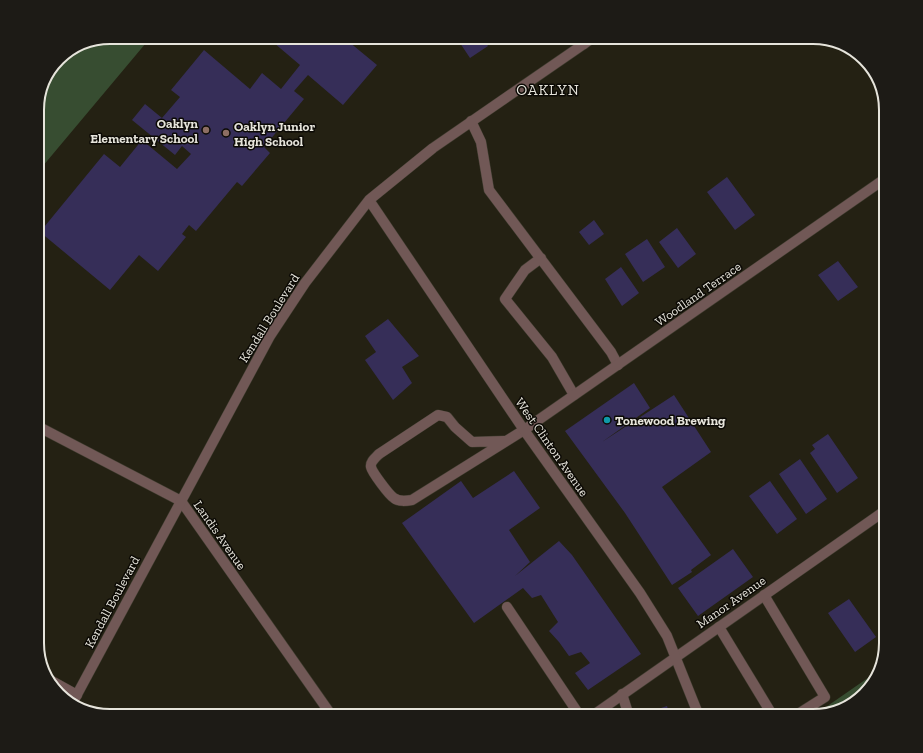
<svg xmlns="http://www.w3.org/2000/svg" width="923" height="753" viewBox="0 0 923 753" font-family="'Zilla Slab',serif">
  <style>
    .green { fill: #374d31 }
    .building { fill: #362e58 }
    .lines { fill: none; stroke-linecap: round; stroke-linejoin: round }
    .service-casing { stroke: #3f3c2f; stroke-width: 11 }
    .minor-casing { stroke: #3f3c2f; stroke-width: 11 }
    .tertiary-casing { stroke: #3f3c2f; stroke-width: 11 }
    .service { stroke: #715856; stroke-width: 10 }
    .minor { stroke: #715856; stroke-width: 10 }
    .tertiary { stroke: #715856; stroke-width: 10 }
    .education-dot { fill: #8d6e63; stroke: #0c0a05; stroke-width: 1.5 }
    .culture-dot { fill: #0f9aa8; stroke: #0c0a05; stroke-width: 1.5 }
    .labels { text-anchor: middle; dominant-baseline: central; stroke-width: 3; stroke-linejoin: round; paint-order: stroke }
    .poi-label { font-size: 13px; font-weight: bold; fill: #e6e4db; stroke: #0c0a05; text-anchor: start }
    .street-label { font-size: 13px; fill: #e6e4db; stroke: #0c0a05 }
    .quarter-label { font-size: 15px; letter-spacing: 1px; fill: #e6e4db; stroke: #0c0a05 }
    .rim { fill: none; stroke: #e6e4db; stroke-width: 2 }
  </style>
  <rect width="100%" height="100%" fill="#242113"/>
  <!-- green -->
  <path class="green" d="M111,37H151L37,173V105L44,78L62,55Z
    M875,673L868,691L845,709L813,716Z"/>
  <!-- building -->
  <path class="building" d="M267,37H343L377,65L343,105L308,75L294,91L304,99L264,147L270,153L242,186L237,182L196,231L189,225L182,234L186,237L158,271L139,255L110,290L40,232L104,154L120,167L142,140L177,169L191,154L182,146L175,155L132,120L145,104L162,118L180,97L171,90L204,50L250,89L262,73L281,89L300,65Z
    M456,37H482L488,46L470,58Z
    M727,177L755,215L735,230L707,192Z
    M594,220L604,234L589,245L579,232Z
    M677,228L696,254L678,268L659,242Z
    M647,239L665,267L643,282L625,254Z
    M838,261L858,287L838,301L818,275Z
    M621,267L639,293L622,306L605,279Z
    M388,319L419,356L402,367L412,383L393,400L365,360L376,352L365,336Z
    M634,383L650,408L602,442L674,395L711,452L662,487L711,555L691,570L692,572L672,585L625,513L565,431Z
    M828,434L858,478L837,493L810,453L815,449L812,445Z
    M800,459L827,499L806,514L779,474Z
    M514,471L540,508L509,530L530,562L515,576L559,541L572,555L641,654L588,690L575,673L590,663L581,652L569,656L559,642L549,631L558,622L541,595L532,598L523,588L474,623L402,523L461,481L473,498Z
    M770,481L797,519L777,534L749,496Z
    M733,549L753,577L698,616L678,588Z
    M849,599L876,637L855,652L828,613Z
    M667,706L670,716H650L649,712Z"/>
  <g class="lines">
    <!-- service casing -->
    <g class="service-casing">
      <path id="service" d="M471,121L481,142L489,190L611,352L618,365
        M541,258L525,270L505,299L552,357L574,395
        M504,441L472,442L455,427L447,417L438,415L379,454C375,458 370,462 371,467C372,472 389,495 394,498C399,502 406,501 412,500L524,430
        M764,595L825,697L795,716
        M507,607L580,716
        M719,627L773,716
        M622,694L629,716"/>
    </g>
    <!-- minor casing -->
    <g class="minor-casing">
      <path id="minor" d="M579,37L584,44
        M37,426L181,501L332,716
        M524,430L886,178
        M48,679L77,695
        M592,716L886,510"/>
    </g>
    <!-- tertiary casing -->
    <g class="tertiary-casing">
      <path id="tertiary" d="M369,200L524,430L640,593L667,636L699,716
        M73,702L270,336L305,283L369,200L433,148L594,37"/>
    </g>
    <!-- service -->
    <use href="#service" class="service"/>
    <!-- minor -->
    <use href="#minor" class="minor"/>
    <!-- tertiary -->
    <use href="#tertiary" class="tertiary"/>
  </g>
  <!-- markers -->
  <g class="education-dot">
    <circle cx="206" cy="130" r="4"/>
    <circle cx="226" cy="133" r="4"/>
  </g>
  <circle class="culture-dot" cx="607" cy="420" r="4"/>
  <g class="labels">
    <!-- poi labels -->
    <g class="poi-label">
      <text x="198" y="123" text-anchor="end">Oaklyn<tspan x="198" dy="15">Elementary School</tspan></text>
      <text x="234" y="126">Oaklyn Junior<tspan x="234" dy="15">High School</tspan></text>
      <text x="615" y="420">Tonewood Brewing</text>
    </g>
    <!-- street labels -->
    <g class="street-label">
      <text transform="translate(698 294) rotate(-35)">Woodland Terrace</text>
      <text transform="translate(269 318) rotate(-58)">Kendall Boulevard</text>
      <text transform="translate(552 447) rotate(55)">West Clinton Avenue</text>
      <text transform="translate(220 535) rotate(55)">Landis Avenue</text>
      <text transform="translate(112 602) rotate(-62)">Kendall Boulevard</text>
      <text transform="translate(731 602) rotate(-35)">Manor Avenue</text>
    </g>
    <!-- quarter labels -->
    <g class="quarter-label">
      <text x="548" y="90">OAKLYN</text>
    </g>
  </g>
  <!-- crop -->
  <path d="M0 0H923V753H0ZM110 44H813A66 66 0 0 1 879 110V643A66 66 0 0 1 813 709H110A66 66 0 0 1 44 643V110A66 66 0 0 1 110 44Z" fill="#1d1b16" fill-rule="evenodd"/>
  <path class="rim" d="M110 44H813A66 66 0 0 1 879 110V643A66 66 0 0 1 813 709H110A66 66 0 0 1 44 643V110A66 66 0 0 1 110 44Z"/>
</svg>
